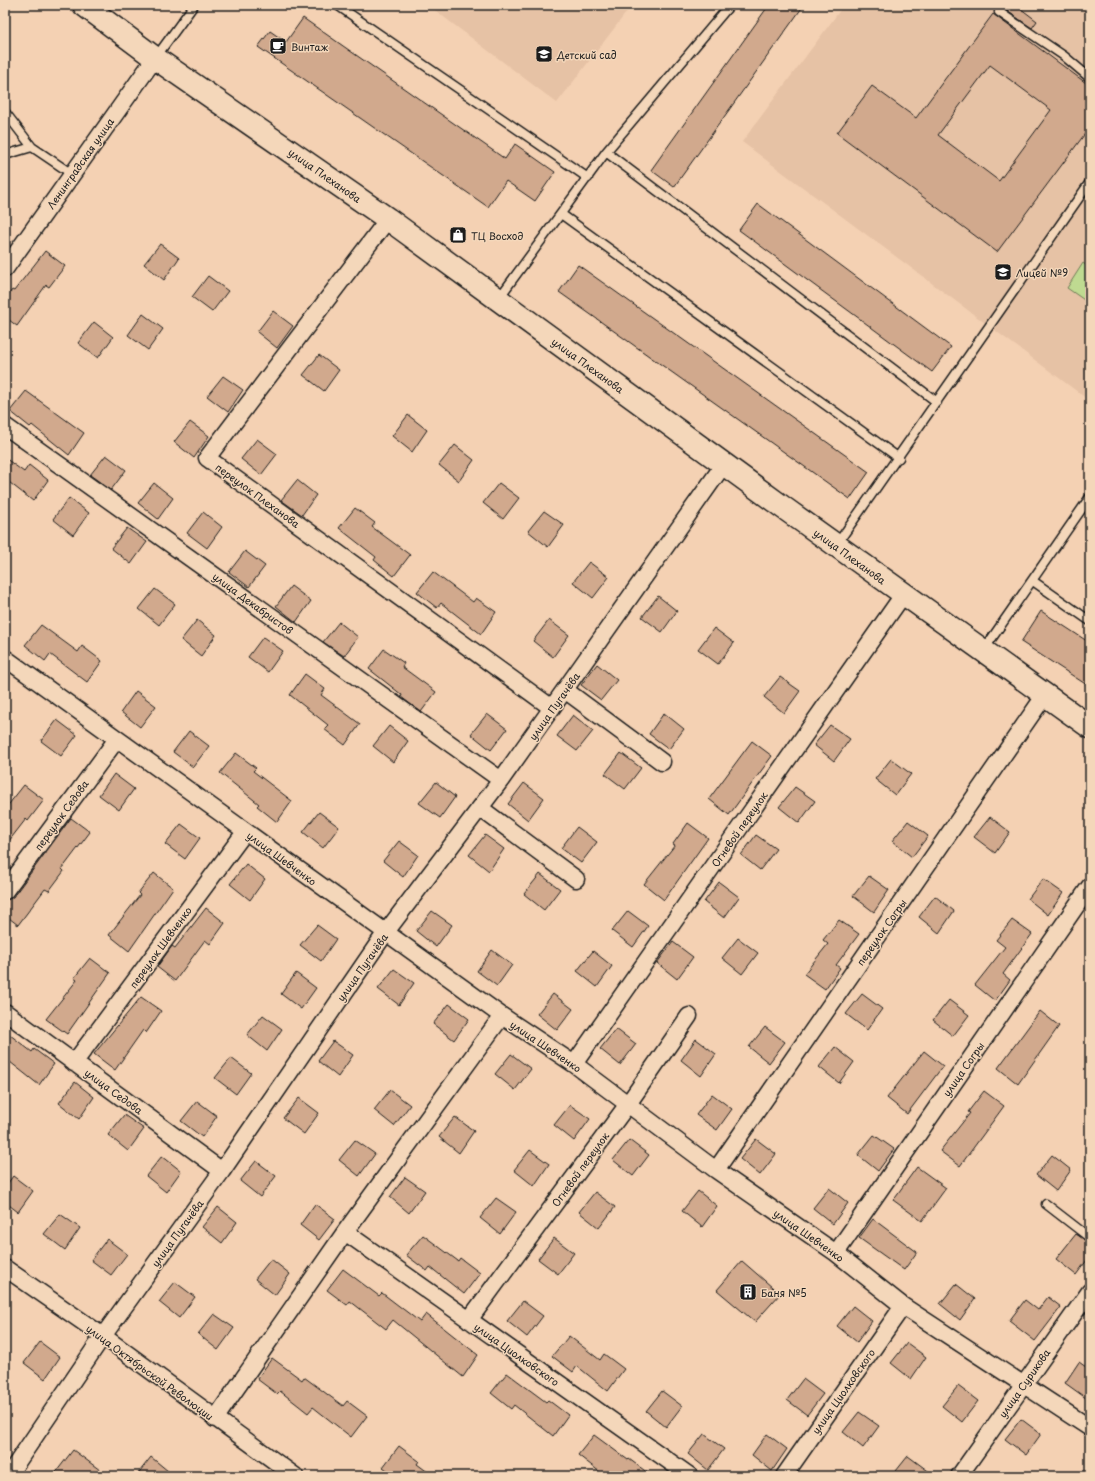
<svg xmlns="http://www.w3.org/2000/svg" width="1095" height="1481" viewBox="0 0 1095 1481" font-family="'Playpen Sans',sans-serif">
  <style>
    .built { fill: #e6c2a5 }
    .green { fill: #bfda91; stroke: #6e7b56 }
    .building { fill: #d1a98d; stroke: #1c1c1c; fill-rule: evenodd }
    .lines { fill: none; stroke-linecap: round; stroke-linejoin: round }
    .service-casing { stroke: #1c1c1c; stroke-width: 11 }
    .minor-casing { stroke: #1c1c1c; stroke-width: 19 }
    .secondary-casing { stroke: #1c1c1c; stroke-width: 25 }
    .service { stroke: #f4d7ba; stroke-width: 8 }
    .minor { stroke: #f4d7ba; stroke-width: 16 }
    .secondary { stroke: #f4d7ba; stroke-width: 22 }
    .labels { text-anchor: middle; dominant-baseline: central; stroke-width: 3; stroke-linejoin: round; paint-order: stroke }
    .poi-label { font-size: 10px; fill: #1c1c1c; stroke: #f4d7ba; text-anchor: start }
    .street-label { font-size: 10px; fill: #1c1c1c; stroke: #f4d7ba }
  </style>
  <rect width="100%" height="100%" fill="#f4d1b3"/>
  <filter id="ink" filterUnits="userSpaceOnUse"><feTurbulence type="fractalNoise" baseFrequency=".025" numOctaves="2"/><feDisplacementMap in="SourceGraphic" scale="8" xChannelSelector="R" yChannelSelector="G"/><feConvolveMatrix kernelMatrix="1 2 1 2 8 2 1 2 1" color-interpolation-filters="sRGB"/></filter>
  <g filter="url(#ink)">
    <!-- built -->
    <path class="built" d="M428,5H632L557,103Z
      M844,5H1079L1090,13V401L742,142Z"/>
    <!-- green -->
    <path class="green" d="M1083,263L1090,268V304L1067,288Z"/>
    <!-- building -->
    <path class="building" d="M769,5H804L674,187L651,170Z
      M1012,5H1016L1037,21L1032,28L1007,11Z
      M993,14L1090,86V127L997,252L837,133L872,86L916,118ZM990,65L1051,110L999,181L938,135Z
      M303,18L505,159L515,144L555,172L535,201L506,181L488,207L258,47L270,31L286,42Z
      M758,204L951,347L932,372L739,230Z
      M160,244L179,258L164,280L144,264Z
      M45,251L65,266L49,287L46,285L17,326L5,317V299L12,290L14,291Z
      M578,265L869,472L850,499L559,292Z
      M208,276L228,291L212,312L192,297Z
      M273,311L293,326L277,348L257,332Z
      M143,314L163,329L148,350L128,335Z
      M94,322L113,337L98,358L78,343Z
      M319,355L339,370L324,391L303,375Z
      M223,376L243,390L228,412L207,396Z
      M26,391L84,433L69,455L32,425L30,427L10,411Z
      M408,415L427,430L412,452L392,436Z
      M190,422L209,436L194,458L174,442Z
      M257,439L277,454L261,475L241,459Z
      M455,445L474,460L459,481L439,465Z
      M106,455L126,470L111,490L90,475Z
      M5,458L24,472L29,465L48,480L33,501L5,479Z
      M297,480L316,495L302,515L281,500Z
      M154,483L173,498L158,519L138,503Z
      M499,483L519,498L503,519L483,503Z
      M69,498L89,513L73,535L53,519Z
      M355,508L375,523L372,527L410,555L394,576L374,560L376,557L339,528Z
      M544,511L564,525L548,547L528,531Z
      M203,512L222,527L207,548L187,533Z
      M127,528L147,542L131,564L111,548Z
      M245,551L265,566L249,587L229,572Z
      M589,562L609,577L593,598L573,582Z
      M433,572L473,602L476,598L496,612L481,634L441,603L437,608L417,592Z
      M291,586L311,601L296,622L276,606Z
      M155,589L175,604L159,625L139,609Z
      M658,596L677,611L662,632L642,617Z
      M1041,611L1090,643V687L1021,642Z
      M197,620L216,635L201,656L181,640Z
      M549,620L569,635L553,657L533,641Z
      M339,622L358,637L344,656L323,642Z
      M41,625L78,652L82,646L102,661L87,682L50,654L45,661L25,645Z
      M714,628L734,643L718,664L698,649Z
      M263,637L283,651L268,672L248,657Z
      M384,649L404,663L402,667L436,692L421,712L401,697L402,695L369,669Z
      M597,664L617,680L601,700L581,685Z
      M305,674L325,689L321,695L360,724L345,745L324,729L328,725L290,695Z
      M780,677L800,691L784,713L764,697Z
      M136,691L156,706L140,727L121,712Z
      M664,713L684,729L669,749L649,734Z
      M487,714L507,729L491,750L471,734Z
      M573,715L593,731L577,751L557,736Z
      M57,720L77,735L61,756L41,741Z
      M830,725L850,739L834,761L814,745Z
      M389,726L408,741L393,762L373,746Z
      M189,731L209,746L193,767L173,752Z
      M752,741L772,756L729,815L709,799Z
      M236,753L256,768L253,771L292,801L277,822L257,806L259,804L220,773Z
      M621,753L641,768L625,789L605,774Z
      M891,759L911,774L895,795L875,779Z
      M114,774L134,789L119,810L99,795Z
      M436,782L455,797L440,818L419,803Z
      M524,783L544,798L528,820L508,804Z
      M24,785L44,800L28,821L26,819L5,846V809Z
      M795,787L815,801L799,823L779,807Z
      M319,812L339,827L323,848L303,832Z
      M990,817L1010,832L995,853L974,837Z
      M71,818L90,832L62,869L64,871L49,891L45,889L18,925L5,915V901L13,897Z
      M908,821L928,836L912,857L892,841Z
      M688,823L708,838L664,900L644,884L675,845L673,844Z
      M181,824L200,838L185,859L165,844Z
      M577,827L597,842L581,863L561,848Z
      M485,835L504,849L489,871L469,855Z
      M756,835L776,849L760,870L741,855Z
      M399,841L418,855L403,877L383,861Z
      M246,864L265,879L250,900L230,884Z
      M154,873L173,888L129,951L109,935L140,895L138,893Z
      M540,874L560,889L544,910L524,894Z
      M869,876L889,890L874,912L853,896Z
      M1043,879L1063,893L1048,915L1028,899Z
      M719,882L739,897L724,918L704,902Z
      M935,896L954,911L939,933L919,917Z
      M206,908L225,923L210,944L205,940L175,981L157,967L172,946L175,948Z
      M432,911L452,925L436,947L416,931Z
      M628,911L648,926L633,947L612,931Z
      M839,920L859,934L836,965L840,968L825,989L804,974L828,944L823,940Z
      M1012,920L1032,934L1003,974L1010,980L995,1001L975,985L1005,947L996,940Z
      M317,925L336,939L321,961L300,945Z
      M738,938L758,953L742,974L722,958Z
      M673,942L693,957L677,979L657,963Z
      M492,950L512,965L497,986L477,971Z
      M593,951L612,966L597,987L577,971Z
      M90,958L110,973L67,1034L46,1019L77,980L74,978Z
      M394,969L414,983L399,1005L378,989Z
      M296,973L316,988L301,1009L281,994Z
      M553,994L573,1009L557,1030L537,1014Z
      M862,994L882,1009L867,1030L846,1014Z
      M141,997L161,1011L146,1033L143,1030L115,1070L94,1054Z
      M949,1000L969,1015L953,1036L933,1020Z
      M449,1004L469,1019L454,1040L433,1024Z
      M1040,1011L1059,1026L1018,1084L998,1068Z
      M263,1015L282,1029L267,1051L247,1035Z
      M765,1027L785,1042L769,1063L749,1047Z
      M616,1029L636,1044L620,1065L600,1049Z
      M5,1031L32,1052L34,1049L54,1064L39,1085L5,1058Z
      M696,1039L716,1054L701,1076L681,1060Z
      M333,1041L353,1055L338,1077L318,1061Z
      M835,1047L854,1062L839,1083L819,1067Z
      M924,1051L943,1066L907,1114L887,1098Z
      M511,1054L531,1069L515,1090L495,1074Z
      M231,1058L251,1073L236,1094L215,1078Z
      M75,1082L94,1097L79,1119L59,1103Z
      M390,1090L410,1105L394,1126L374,1110Z
      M984,1091L1004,1106L960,1166L940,1151L970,1113L968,1112Z
      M712,1094L732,1109L717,1130L696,1115Z
      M299,1098L319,1113L304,1134L283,1118Z
      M197,1101L217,1116L202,1137L181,1121Z
      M570,1105L590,1119L574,1141L554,1125Z
      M124,1115L144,1129L128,1151L108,1135Z
      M455,1117L474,1131L459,1153L439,1137Z
      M874,1135L894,1149L878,1171L858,1155Z
      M756,1139L776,1154L760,1175L740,1159Z
      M355,1140L375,1154L359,1176L339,1160Z
      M629,1140L649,1155L633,1176L613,1160Z
      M530,1150L549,1164L534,1186L514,1170Z
      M1052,1155L1071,1170L1056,1191L1036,1175Z
      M162,1156L181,1171L166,1192L146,1176Z
      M256,1161L276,1176L260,1197L240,1181Z
      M917,1167L946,1188L922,1221L893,1200Z
      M13,1176L33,1191L18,1212L5,1202V1187Z
      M405,1177L425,1191L409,1213L390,1197Z
      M829,1188L848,1203L833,1224L813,1208Z
      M698,1191L717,1206L702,1227L682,1211Z
      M595,1192L615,1207L599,1228L579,1212Z
      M496,1198L516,1212L500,1234L480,1218Z
      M315,1204L335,1219L319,1240L300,1225Z
      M218,1207L237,1222L222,1243L202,1227Z
      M60,1214L80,1228L65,1250L44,1234Z
      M873,1219L917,1252L904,1270L859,1238Z
      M1076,1234L1090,1243V1256L1076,1275L1056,1259Z
      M423,1235L458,1261L460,1258L480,1273L464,1294L430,1267L427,1271L406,1255Z
      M554,1238L574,1253L558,1274L538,1259Z
      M107,1239L127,1254L111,1275L91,1260Z
      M271,1259L290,1274L275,1295L255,1279Z
      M742,1261L780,1294L755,1322L717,1290Z
      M343,1269L379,1296L382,1293L420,1322L426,1314L478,1355L463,1377L393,1320L386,1329L350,1301L347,1305L327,1290Z
      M175,1282L195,1297L179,1318L159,1302Z
      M956,1284L975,1299L960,1320L940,1304Z
      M1048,1297L1061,1307L1035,1341L1009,1321L1025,1300L1038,1310Z
      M523,1301L543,1316L527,1337L507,1321Z
      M853,1306L872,1321L857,1342L837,1326Z
      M214,1314L234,1328L218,1350L198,1334Z
      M569,1336L600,1360L604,1354L624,1369L608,1391L577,1366L573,1372L552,1356Z
      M40,1342L60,1357L45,1379L24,1363Z
      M907,1343L926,1357L911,1379L891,1363Z
      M272,1358L302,1380L304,1377L343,1406L347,1401L367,1416L351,1437L313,1407L308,1413L280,1391L277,1394L257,1379Z
      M1079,1362L1090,1370V1401L1065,1383Z
      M507,1373L546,1402L548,1400L568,1415L553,1436L514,1405L511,1409L491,1393Z
      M803,1379L823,1394L807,1415L787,1400Z
      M958,1386L978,1401L962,1422L942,1406Z
      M662,1391L682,1406L666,1427L646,1411Z
      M859,1412L879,1426L863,1448L843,1432Z
      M1021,1419L1041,1434L1026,1455L1005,1439Z
      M704,1434L724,1449L708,1470L688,1454Z
      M767,1434L787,1449L772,1471L752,1455Z
      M594,1435L628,1460L629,1459L652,1476H605L578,1455Z
      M399,1446L419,1461L417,1464L433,1476H395L383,1467Z
      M73,1450L108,1476H53Z
      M908,1456L935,1476H892Z
      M151,1457L174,1476H136Z"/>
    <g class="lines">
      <!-- service casing -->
      <g class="service-casing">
        <path id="service" d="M337,5L588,178
          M1004,5L999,12L1064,56L1090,78
          M156,57L194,5
          M5,112L32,147L72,174
          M606,152L937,402
          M5,155L32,147
          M561,214L899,458
          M499,298L606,152L730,5
          M837,544L1090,182
          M1033,581L1090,621
          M983,651L1090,497
          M1046,1204L1090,1238"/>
      </g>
      <!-- minor casing -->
      <g class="minor-casing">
        <path id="minor" d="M388,219L207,458L552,708
          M5,269L155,58
          M5,426L501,780
          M5,658L502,1016L574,1064L716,1170L836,1253L903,1306L1090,1428
          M565,690L662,762
          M480,808L576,879
          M5,891L117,739
          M5,1012L222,1171
          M74,1063L245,832
          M574,1064L903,595
          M716,1170L1045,695
          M345,1232L690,1476
          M836,1253L1090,886
          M5,1268L103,1336L295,1476
          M469,1320L628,1104L689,1016
          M215,1419L345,1232L502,1016
          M8,1476L103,1336L222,1171L386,932L501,780L724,464
          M784,1476L903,1306
          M959,1476L1090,1291"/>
      </g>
      <!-- secondary casing -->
      <g class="secondary-casing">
        <path id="secondary" d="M84,5L155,58L388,219L784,508L1090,727"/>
      </g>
      <!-- service -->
      <use href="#service" class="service"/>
      <!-- minor -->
      <use href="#minor" class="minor"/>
      <!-- secondary -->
      <use href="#secondary" class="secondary"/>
    </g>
  </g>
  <!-- icons -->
  <defs>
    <g id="cafe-square" transform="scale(0.9)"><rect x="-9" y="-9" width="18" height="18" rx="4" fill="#1c1c1c" stroke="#f4d7ba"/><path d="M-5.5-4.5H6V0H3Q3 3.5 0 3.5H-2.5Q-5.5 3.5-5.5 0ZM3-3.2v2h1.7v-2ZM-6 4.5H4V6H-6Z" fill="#fff"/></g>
    <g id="school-square" transform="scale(0.9)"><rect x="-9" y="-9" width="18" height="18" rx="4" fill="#1c1c1c" stroke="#f4d7ba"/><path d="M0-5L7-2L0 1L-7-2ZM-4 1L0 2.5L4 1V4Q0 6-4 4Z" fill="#fff"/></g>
    <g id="shop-square" transform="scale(0.9)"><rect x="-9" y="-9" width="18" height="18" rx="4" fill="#1c1c1c" stroke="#f4d7ba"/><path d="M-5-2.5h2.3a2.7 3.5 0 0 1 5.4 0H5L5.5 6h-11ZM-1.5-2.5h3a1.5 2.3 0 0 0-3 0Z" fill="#fff"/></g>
    <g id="building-square" transform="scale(0.9)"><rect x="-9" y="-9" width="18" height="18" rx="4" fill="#1c1c1c" stroke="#f4d7ba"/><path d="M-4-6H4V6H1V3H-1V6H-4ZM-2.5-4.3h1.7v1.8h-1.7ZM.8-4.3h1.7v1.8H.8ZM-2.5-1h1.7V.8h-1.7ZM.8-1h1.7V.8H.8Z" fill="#fff"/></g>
  </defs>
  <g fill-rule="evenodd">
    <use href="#cafe-square" x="278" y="46"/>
    <use href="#school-square" x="544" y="54"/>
    <use href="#shop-square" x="458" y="235"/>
    <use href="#school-square" x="1003" y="272"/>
    <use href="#building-square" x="748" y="1292"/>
  </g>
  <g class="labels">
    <!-- poi labels -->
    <g class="poi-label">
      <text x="291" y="46">Винтаж</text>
      <text x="557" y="54">Детский сад</text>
      <text x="471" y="235">ТЦ Восход</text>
      <text x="1016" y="272">Лицей №9</text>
      <text x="761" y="1292">Баня №5</text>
    </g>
    <!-- street labels -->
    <g class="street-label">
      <text transform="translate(80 163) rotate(-55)">Ленинградская улица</text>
      <text transform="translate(325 175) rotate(35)">улица Плеханова</text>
      <text transform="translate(588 365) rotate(36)">улица Плеханова</text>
      <text transform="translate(258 495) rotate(36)">переулок Плеханова</text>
      <text transform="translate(850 556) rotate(36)">улица Плеханова</text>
      <text transform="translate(253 603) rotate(36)">улица Декабристов</text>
      <text transform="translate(554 706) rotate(-55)">улица Пугачёва</text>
      <text transform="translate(61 815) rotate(-54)">переулок Седова</text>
      <text transform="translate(739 829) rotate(-55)">Огневой переулок</text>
      <text transform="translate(282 858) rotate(36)">улица Шевченко</text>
      <text transform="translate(881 932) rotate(-55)">переулок Согры</text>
      <text transform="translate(160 947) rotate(-54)">переулок Шевченко</text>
      <text transform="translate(362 967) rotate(-55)">улица Пугачёва</text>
      <text transform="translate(546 1046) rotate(34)">улица Шевченко</text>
      <text transform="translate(963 1069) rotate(-55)">улица Согры</text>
      <text transform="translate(114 1091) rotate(36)">улица Седова</text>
      <text transform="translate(580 1169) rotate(-54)">Огневой переулок</text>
      <text transform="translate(177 1233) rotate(-54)">улица Пугачёва</text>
      <text transform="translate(809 1235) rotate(35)">улица Шевченко</text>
      <text transform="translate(517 1354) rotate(35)">улица Циолковского</text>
      <text transform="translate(150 1372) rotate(36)">улица Октябрьской Революции</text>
      <text transform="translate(1024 1383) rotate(-55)">улица Сурикова</text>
      <text transform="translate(843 1391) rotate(-55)">улица Циолковского</text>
    </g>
  </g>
  <!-- margin -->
  <rect width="1095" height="1481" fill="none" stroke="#f4d7ba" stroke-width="20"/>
  <rect x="10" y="10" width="1075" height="1461" fill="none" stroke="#1c1c1c" stroke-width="1.5" filter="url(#ink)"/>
</svg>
